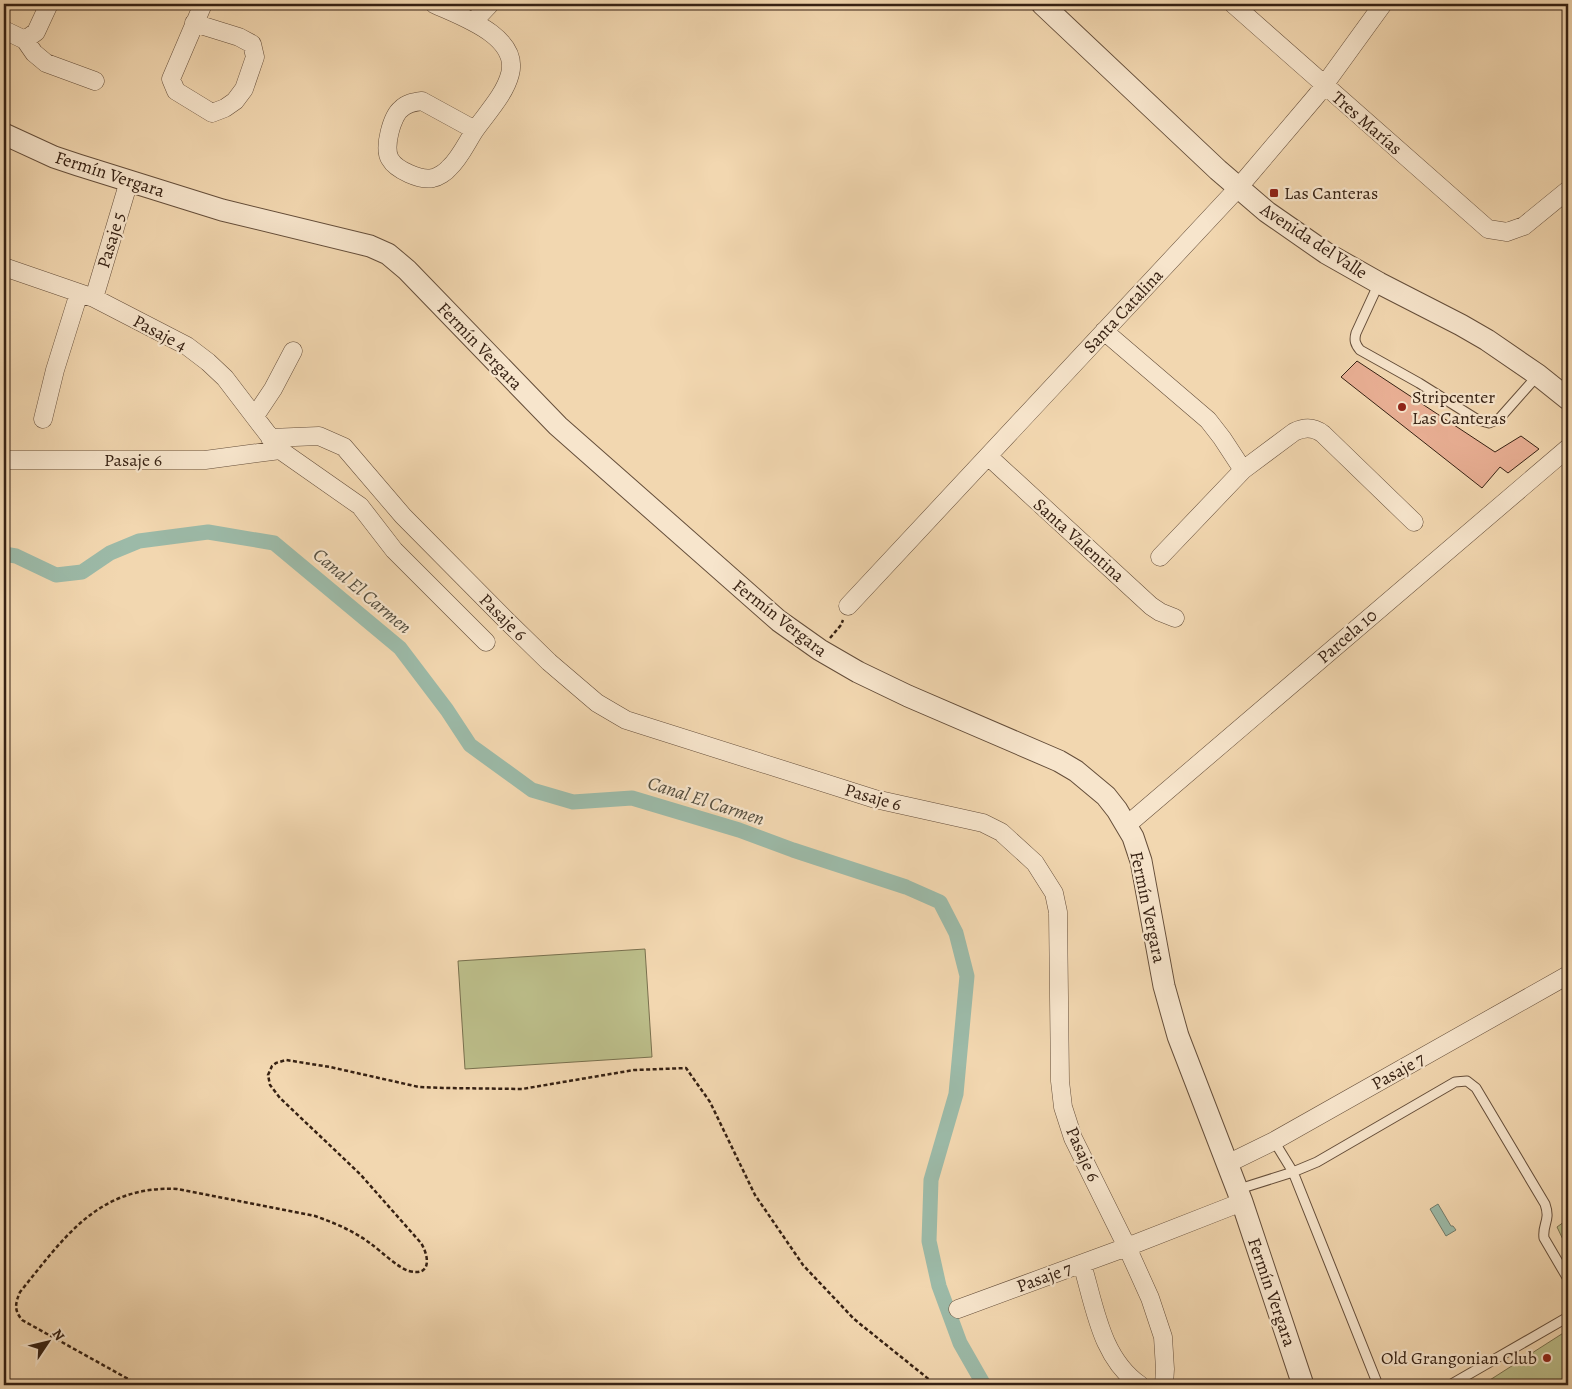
<svg xmlns="http://www.w3.org/2000/svg" width="1572" height="1389" viewBox="0 0 1572 1389" font-family="Alegreya,serif">
  <style>
    .green { fill: #bcbe8a; stroke: #79704e }
    .water { fill: #9cbaa8; stroke: #737d6c }
    .lines { fill: none; stroke-linecap: round; stroke-linejoin: round }
    .canal { stroke: #9cbaa8; stroke-width: 15 }
    .building { fill: #e9af94; stroke: #362113 }
    .service-casing { stroke: #654e3a; stroke-width: 11 }
    .minor-casing { stroke: #654e3a; stroke-width: 19 }
    .tertiary-casing { stroke: #654e3a; stroke-width: 23 }
    .path { stroke: #362113; stroke-width: 2.5; stroke-dasharray: 4 2.5; stroke-linecap: butt }
    .service { stroke: #f7e5cc; stroke-width: 9 }
    .minor { stroke: #f7e5cc; stroke-width: 18 }
    .tertiary { stroke: #f7e5cc; stroke-width: 21 }
    .poi-dot { fill: #8f2418; stroke: #f7e5cc; stroke-width: 2 }
    .labels { text-anchor: middle; dominant-baseline: central; stroke-width: 4.5; stroke-linejoin: round; paint-order: stroke }
    .street-label { font-size: 18px; fill: #362113; stroke: #f7e5cc }
    .poi-label { font-size: 18px; fill: #362113; stroke: #f7e5cc; text-anchor: start }
    .water-label { font-size: 19px; font-style: italic; fill: #554f40; stroke: #f7e5cc }
  </style>
  <rect width="100%" height="100%" fill="#f2d7b0"/>
  <filter id="stains"><feTurbulence type="fractalNoise" baseFrequency=".004" numOctaves="4"/><feColorMatrix values="0 0 0 0 .2 0 0 0 0 .09 0 0 0 0 .02 0 0 0 .5 -.17"/></filter>
  <radialGradient id="worn" r=".72"><stop offset=".6" stop-color="#630" stop-opacity="0"/><stop offset="1" stop-color="#630" stop-opacity=".3"/></radialGradient>
  <!-- green -->
  <path class="green" d="M645,949L652,1057L465,1069L458,961Z
    M1568,1219V1250L1557,1227Z
    M1568,1330V1385H1482Z"/>
  <!-- water -->
  <path class="water" d="M1438,1204L1451,1226H1453L1456,1230L1446,1236L1430,1209Z"/>
  <g class="lines">
    <!-- canal -->
    <path class="canal" d="M4,554L16,556L56,575L82,572L110,553L139,541L208,532L274,543L400,648L447,710L470,745L532,790L573,802L632,798L739,830L793,850L906,887L940,902L956,933L967,976L956,1094L931,1180L929,1241L939,1286L960,1343L984,1385"/>
  </g>
  <!-- building -->
  <path class="building" d="M1357,361L1495,452L1521,436L1539,449L1508,473L1500,467L1482,488L1341,377Z"/>
  <g class="lines">
    <!-- service casing -->
    <g class="service-casing">
      <path id="service" d="M1379,283L1356,333C1354,340 1355,344 1360,350L1419,383L1478,420L1489,423L1499,419L1538,375
        M1274,1141L1293,1172L1378,1385
        M1236,1190L1293,1172L1317,1162L1455,1082L1467,1081L1476,1088L1545,1204C1551,1221 1542,1224 1544,1238L1568,1279
        M1450,1385L1568,1317"/>
    </g>
    <!-- minor casing -->
    <g class="minor-casing">
      <path id="minor" d="M434,4C460,16 520,36 510,74C505,94 487,113 475,130
        M1233,4L1488,229L1507,232L1524,226L1568,190
        M473,22L490,4
        M194,23L239,37L252,44L255,57L244,89L235,101L225,108L212,113L176,91L171,79L203,4
        M4,30L25,40L36,32L49,4
        M25,40L34,53L46,63L95,81
        M422,101L475,130C467,142 460,158 449,168C446,172 438,177 433,178C421,181 396,170 390,159C383,148 392,116 401,109C407,103 414,102 422,101Z
        M4,267L94,298L187,346L208,362L225,378L280,450L360,506L394,550L486,642
        M94,298L129,181
        M1104,331L1208,420L1222,438L1243,470
        M255,416L273,389L293,351
        M43,419L55,370L79,293
        M270,438L319,436L344,447L403,516L507,621L549,662L597,703L626,720L875,799L983,823L1001,832L1035,863L1054,893L1058,912L1060,1081L1063,1107L1073,1138L1127,1247L1150,1298L1163,1337L1165,1369L1164,1385
        M988,456L1151,606L1160,612L1175,618
        M4,460H205L280,450
        M1160,557L1243,470L1294,432C1304,427 1314,427 1323,434L1414,522
        M848,606L1238,188L1317,95L1383,4
        M1127,825L1568,448
        M1227,1164L1274,1141L1568,975
        M1082,1264C1095,1307 1101,1358 1140,1385
        M958,1309L1127,1247L1242,1202"/>
    </g>
    <!-- tertiary casing -->
    <g class="tertiary-casing">
      <path id="tertiary" d="M1042,4L1218,170L1267,212L1326,253L1379,283L1461,325L1487,340L1538,375L1568,399
        M4,134L54,157L78,165L222,210L370,246L388,254L407,270L558,426L779,621L820,650L858,672L908,696L1059,761L1076,771L1106,796L1117,810L1133,837L1141,861L1164,986L1178,1036L1242,1202L1303,1385"/>
    </g>
    <!-- path -->
    <path class="path" d="M830,638L841,625L843,620
      M139,1385L22,1320C14,1310 15,1304 20,1292C64,1238 98,1185 177,1189L315,1216C335,1223 354,1231 371,1244C381,1251 398,1268 409,1271C432,1277 429,1256 421,1243L360,1174L280,1098L270,1085L268,1075L272,1066L276,1063L286,1060L330,1067L419,1087L443,1088L522,1089L634,1070L686,1068L710,1102L755,1195L803,1265L854,1319L936,1385"/>
    <!-- service -->
    <use href="#service" class="service"/>
    <!-- minor -->
    <use href="#minor" class="minor"/>
    <!-- tertiary -->
    <use href="#tertiary" class="tertiary"/>
  </g>
  <!-- markers -->
  <g class="poi-dot">
    <rect x="1269" y="188" width="10" height="10" rx="2.5"/>
    <circle cx="1402" cy="407" r="5"/>
    <circle cx="1547" cy="1358" r="5"/>
  </g>
  <g class="labels">
    <!-- street labels -->
    <g class="street-label">
      <text transform="translate(1367 123) rotate(41)">Tres Marías</text>
      <text transform="translate(110 174) rotate(18)">Fermín Vergara</text>
      <text transform="translate(111 240) rotate(-73)">Pasaje 5</text>
      <text transform="translate(1314 241) rotate(33)">Avenida del Valle</text>
      <text transform="translate(1123 311) rotate(-47)">Santa Catalina</text>
      <text transform="translate(160 333) rotate(28)">Pasaje 4</text>
      <text transform="translate(480 346) rotate(46)">Fermín Vergara</text>
      <text x="133" y="460">Pasaje 6</text>
      <text transform="translate(1079 540) rotate(42)">Santa Valentina</text>
      <text transform="translate(503 617) rotate(45)">Pasaje 6</text>
      <text transform="translate(780 618) rotate(38)">Fermín Vergara</text>
      <text transform="translate(1347 636) rotate(-41)">Parcela 10</text>
      <text transform="translate(873 797) rotate(16)">Pasaje 6</text>
      <text transform="translate(1148 907) rotate(78)">Fermín Vergara</text>
      <text transform="translate(1398 1071) rotate(-29)">Pasaje 7</text>
      <text transform="translate(1083 1154) rotate(66)">Pasaje 6</text>
      <text transform="translate(1044 1277) rotate(-20)">Pasaje 7</text>
      <text transform="translate(1272 1292) rotate(71)">Fermín Vergara</text>
    </g>
    <!-- poi labels -->
    <g class="poi-label">
      <text x="1284" y="193">Las Canteras</text>
      <text x="1412" y="397">Stripcenter<tspan x="1412" dy="21">Las Canteras</tspan></text>
      <text x="1537" y="1358" text-anchor="end">Old Grangonian Club</text>
    </g>
    <!-- water labels -->
    <g class="water-label">
      <text transform="translate(362 591) rotate(40)">Canal El Carmen</text>
      <text transform="translate(706 801) rotate(18)">Canal El Carmen</text>
    </g>
  </g>
  <!-- margin -->
  <rect width="1572" height="1389" fill="none" stroke="#f2d7b0" stroke-width="20"/>
  <rect x="5" y="5" width="1562" height="1379" fill="none" stroke="#362113" stroke-width="2.5"/>
  <rect x="10" y="10" width="1552" height="1369" fill="none" stroke="#362113"/>
  <!-- north arrow -->
  <g transform="translate(48 1342) rotate(55)" stroke="#f7e5cc" stroke-width="4" paint-order="stroke">
  <path d="M0-4L9 19L0 12L-9 19Z" fill="#362113"/>
  <text y="-8" font-size="14" font-weight="bold" text-anchor="middle" fill="#362113">N</text>
  </g>
  <rect width="100%" height="100%" filter="url(#stains)"/>
  <rect width="100%" height="100%" fill="url(#worn)"/>
</svg>
